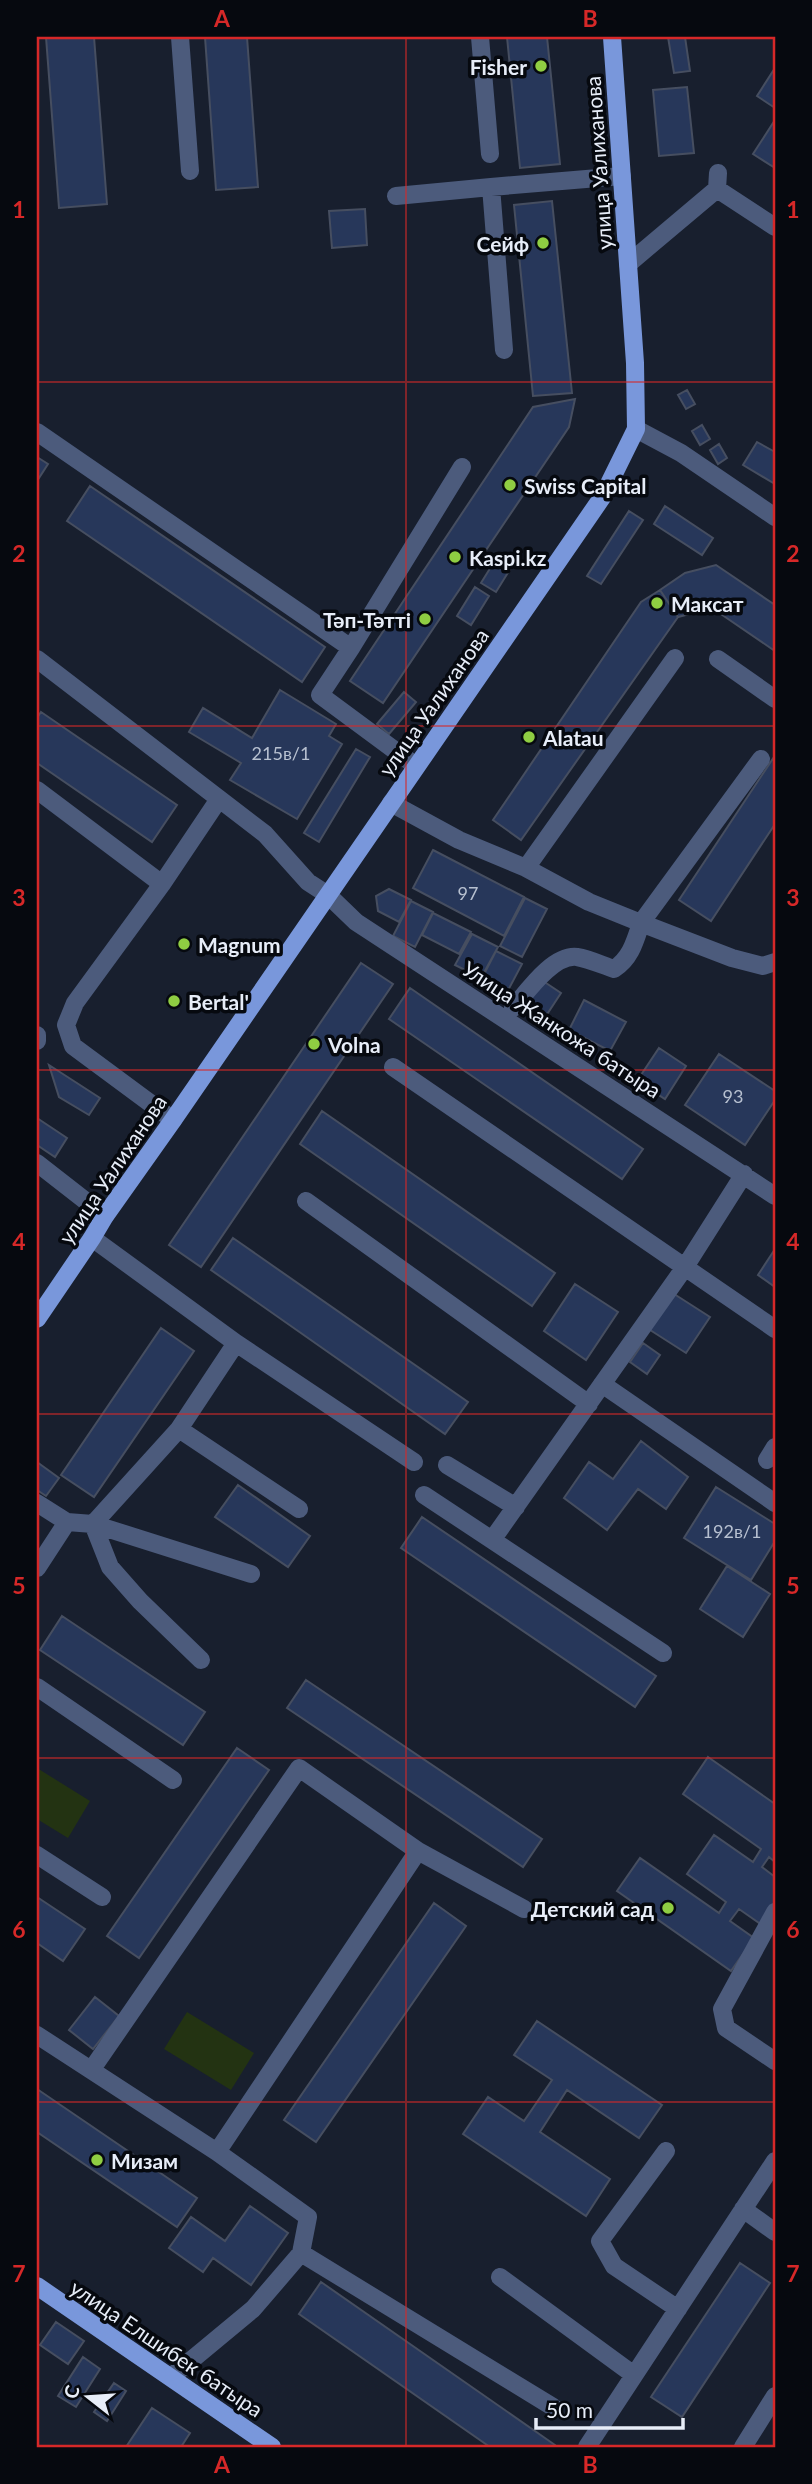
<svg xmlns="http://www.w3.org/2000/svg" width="812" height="2484" viewBox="0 0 812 2484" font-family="Lato,sans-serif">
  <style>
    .green { fill: #233312 }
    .building { fill: #27375a; stroke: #464e60; stroke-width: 2 }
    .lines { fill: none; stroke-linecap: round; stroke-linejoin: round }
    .minor { stroke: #4c5b7c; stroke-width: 18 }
    .major { stroke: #7997db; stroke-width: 18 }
    .grid { fill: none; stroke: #d62828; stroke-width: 2; stroke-opacity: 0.55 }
    .poi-dot { fill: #8fcd42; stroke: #06090f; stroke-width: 2.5 }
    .labels { text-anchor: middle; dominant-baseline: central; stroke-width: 7; stroke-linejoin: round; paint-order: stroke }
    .number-label { font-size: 18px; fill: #b7c0d0 }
    .poi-label { font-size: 21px; font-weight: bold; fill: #e7edf8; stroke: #06090f; text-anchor: start }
    .street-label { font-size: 21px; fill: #e7edf8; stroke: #06090f }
    .neatline { fill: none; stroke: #d62828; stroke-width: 2.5 }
    .grid-label { font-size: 23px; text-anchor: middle; font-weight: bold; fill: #d62828 }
  </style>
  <rect width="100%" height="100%" fill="#181f2e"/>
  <!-- green -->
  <path class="green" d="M37,1768L90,1801L68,1838L37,1819Z
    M187,2012L254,2053L231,2090L164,2049Z"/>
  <!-- building -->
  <path class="building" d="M46,37H94L107,204L59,208Z
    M205,37H247L258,187L216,190Z
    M507,37H547L560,164L520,168Z
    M668,37H685L690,71L674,73Z
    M775,68V108L757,96Z
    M687,87L694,153L659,156L653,90Z
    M775,120V168L753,154Z
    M552,201L572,393L533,396L514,205Z
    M365,209L367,245L332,248L329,211Z
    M687,390L695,404L686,409L678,395Z
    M575,399L569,427L383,703L350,681L533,407Z
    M702,425L710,439L700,445L692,431Z
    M757,442L775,452V484L743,465Z
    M719,444L727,458L718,464L710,450Z
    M37,457L48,464L37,481Z
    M90,486L325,647L302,682L67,521Z
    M665,506L713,538L702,555L654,524Z
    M629,511L643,520L601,584L587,576Z
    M499,554L514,563L496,592L481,583Z
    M716,565L775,605V651L712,608L678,617L660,590L685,573Z
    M475,587L489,596L471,625L457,616Z
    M660,590L678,617L521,840L493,820L641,602Z
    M280,690L336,724L329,736L342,744L297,819L230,780L241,763L189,732L203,708L252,738Z
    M404,692L416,702L389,734L377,724Z
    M41,712L177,805L152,842L37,763V718Z
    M356,749L370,757L319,842L304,833Z
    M774,757L775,824L711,921L679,900Z
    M433,850L524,897L504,936L413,888Z
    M389,889L411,900L399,922L378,911L376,896Z
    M525,898L547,909L522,957L500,946Z
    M411,901L433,912L415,947L393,936Z
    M433,913L471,932L459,954L422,935Z
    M472,934L498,947L481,978L455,965Z
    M496,951L522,964L505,996L480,982Z
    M361,963L393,984L201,1267L169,1245Z
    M540,979L561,993L542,1022L521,1008Z
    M410,988L643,1149L622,1179L389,1019Z
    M584,1000L626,1022L610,1051L569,1030Z
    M659,1048L686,1066L665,1099L637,1081Z
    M719,1054L775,1091V1100L745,1145L685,1105Z
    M49,1065L100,1098L89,1115L59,1097Z
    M322,1111L555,1273L532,1306L300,1144Z
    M37,1118L67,1138L55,1157L37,1145Z
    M233,1238L468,1402L445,1434L211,1270Z
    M775,1249V1287L758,1275Z
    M575,1284L618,1312L586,1360L544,1331Z
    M671,1292L710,1317L686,1353L647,1328Z
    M161,1328L194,1351L94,1497L61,1475Z
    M643,1343L660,1355L647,1374L630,1362Z
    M641,1441L688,1477L666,1509L638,1489L607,1530L564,1498L589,1462L613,1479Z
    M37,1462L59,1478L46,1496L37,1490Z
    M238,1485L310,1536L288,1567L215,1517Z
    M716,1487L775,1524V1541L751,1580L684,1538Z
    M422,1517L656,1676L635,1707L401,1548Z
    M727,1566L770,1594L743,1637L700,1609Z
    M62,1616L205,1712L183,1745L40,1650Z
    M306,1680L542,1839L523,1867L287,1708Z
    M237,1748L269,1770L139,1958L107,1936Z
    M708,1757L775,1804V1862L769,1857L762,1867L775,1877V1906L762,1925L739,1909L730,1921L754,1938L731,1971L617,1891L640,1858L719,1913L726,1902L687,1874L714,1835L753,1862L761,1849L683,1794Z
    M37,1897L85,1929L63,1961L37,1943Z
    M434,1903L466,1926L316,2142L284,2120Z
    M95,1997L119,2016L93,2049L69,2030Z
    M537,2021L662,2105L639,2138L567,2090L540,2132L610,2179L586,2216L463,2134L488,2097L524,2121L552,2080L514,2055Z
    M37,2089L197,2198L177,2227L37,2132Z
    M250,2206L288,2233L251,2285L213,2258L203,2272L169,2248L191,2217L225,2241Z
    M740,2263L770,2283L682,2417L651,2397Z
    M321,2282L555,2445L554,2447H490L299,2314Z
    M56,2322L84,2341L68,2364L40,2345Z
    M83,2357L100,2369L76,2407L58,2396Z
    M114,2383L126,2391L107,2421L94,2412Z
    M152,2408L190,2433L181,2447H126Z"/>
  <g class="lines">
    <!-- minor -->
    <path class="minor" d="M180,37L190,171
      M480,37L490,154
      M718,173L717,189L775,227
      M396,196L491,187
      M628,264L717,189
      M504,350L491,187L622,176
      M636,429L681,453L775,517
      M37,432L351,648
      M37,659L265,834L308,882L328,895L356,922L775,1196
      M718,659L775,699
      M416,766L320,695L351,648L462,467
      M37,790L162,884
      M391,803L459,840L526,868L675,658
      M526,868L589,902L641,923L761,759
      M513,1008C527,992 553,954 577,957C589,959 602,965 614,969C631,958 635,941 641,923L732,958L763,966L775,962
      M37,1035V1041
      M393,1067L775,1329
      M173,1120L73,1046L66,1025L75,1003L162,884L219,799
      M37,1163L105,1216
      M306,1201L589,1404
      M92,1238L236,1343L179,1429L93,1524L251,1574
      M236,1343L414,1462
      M602,1384L775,1503
      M179,1429L299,1509
      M767,1460L775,1447
      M447,1465L516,1507
      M424,1495L492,1540
      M37,1503L67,1522L37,1568
      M67,1522L93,1524L110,1567L140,1601L201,1660
      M663,1653L492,1540L685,1267L744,1174
      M37,1687L173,1780
      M418,1851L524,1909
      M37,1855L102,1897
      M775,1912L722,2009L726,2028L775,2061
      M37,2035L217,2152L308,2217L301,2253L253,2309L171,2377
      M92,2069L299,1768L418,1851L217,2152
      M666,2151L600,2241L614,2266L678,2309
      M743,2209L775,2232
      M301,2253L553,2407
      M500,2277L634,2375
      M587,2447L775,2161
      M743,2447L775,2396"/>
    <!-- major -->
    <path class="major" d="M37,1319L92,1238L105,1216L173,1120L603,496L636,429L635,363L612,37
      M37,2286L272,2447"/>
  </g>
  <!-- grid -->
  <path class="grid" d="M406,37V2447M37,382H775M37,726H775M37,1070H775M37,1414H775M37,1758H775M37,2102H775"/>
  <!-- markers -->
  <g class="poi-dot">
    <circle cx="541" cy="66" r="7"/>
    <circle cx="543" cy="243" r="7"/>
    <circle cx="510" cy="485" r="7"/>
    <circle cx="455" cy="557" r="7"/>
    <circle cx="657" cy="603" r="7"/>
    <circle cx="425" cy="619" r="7"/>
    <circle cx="529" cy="737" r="7"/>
    <circle cx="184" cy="944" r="7"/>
    <circle cx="174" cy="1001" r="7"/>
    <circle cx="314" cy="1044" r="7"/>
    <circle cx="668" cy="1908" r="7"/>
    <circle cx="97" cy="2160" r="7"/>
  </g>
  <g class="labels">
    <!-- number labels -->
    <g class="number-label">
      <text x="281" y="753">215в/1</text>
      <text x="468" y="893">97</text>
      <text x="733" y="1096">93</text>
      <text x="732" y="1531">192в/1</text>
    </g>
    <!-- poi labels -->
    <g class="poi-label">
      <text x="527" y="66" text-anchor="end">Fisher</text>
      <text x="529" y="243" text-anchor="end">Сейф</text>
      <text x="524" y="485">Swiss Capital</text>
      <text x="469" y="557">Kaspi.kz</text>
      <text x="671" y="603">Максат</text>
      <text x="411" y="619" text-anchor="end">Тәп-Тәтті</text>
      <text x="543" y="737">Alatau</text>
      <text x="198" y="944">Magnum</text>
      <text x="188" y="1001">Bertal'</text>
      <text x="328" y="1044">Volna</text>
      <text x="654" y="1908" text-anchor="end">Детский сад</text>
      <text x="111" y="2160">Мизам</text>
    </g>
    <!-- street labels -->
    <g class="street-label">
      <text transform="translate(598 163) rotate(-94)">улица Уалиханова</text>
      <text transform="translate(433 702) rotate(-55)">улица Уалиханова</text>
      <text transform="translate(562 1029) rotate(33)">Улица Жанкожа батыра</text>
      <text transform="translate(112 1169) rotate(-56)">улица Уалиханова</text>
      <text transform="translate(167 2348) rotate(34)">улица Елшибек батыра</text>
    </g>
  </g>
  <!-- border -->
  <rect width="812" height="2484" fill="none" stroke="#06090f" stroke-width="77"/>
  <!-- north arrow -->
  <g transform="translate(88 2397) rotate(287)" stroke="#06090f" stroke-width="5" paint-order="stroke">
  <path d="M0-5L12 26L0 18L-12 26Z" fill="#e7edf8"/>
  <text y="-10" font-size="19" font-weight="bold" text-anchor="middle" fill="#e7edf8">С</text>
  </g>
  <!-- scale -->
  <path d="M536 2418v10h147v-10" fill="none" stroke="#e7edf8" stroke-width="3.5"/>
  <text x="546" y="2418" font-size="21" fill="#e7edf8" stroke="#06090f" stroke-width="5" paint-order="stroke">50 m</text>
  <rect x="38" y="38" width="736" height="2408" class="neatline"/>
  <g class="grid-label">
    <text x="222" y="27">A</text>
    <text x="590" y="27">B</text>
    <text x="19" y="218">1</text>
    <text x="793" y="218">1</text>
    <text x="19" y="562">2</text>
    <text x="793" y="562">2</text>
    <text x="19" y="906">3</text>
    <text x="793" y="906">3</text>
    <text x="19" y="1250">4</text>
    <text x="793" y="1250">4</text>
    <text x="19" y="1594">5</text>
    <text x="793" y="1594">5</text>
    <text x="19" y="1938">6</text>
    <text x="793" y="1938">6</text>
    <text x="19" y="2282">7</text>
    <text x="793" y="2282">7</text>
    <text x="222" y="2473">A</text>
    <text x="590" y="2473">B</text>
  </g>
</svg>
